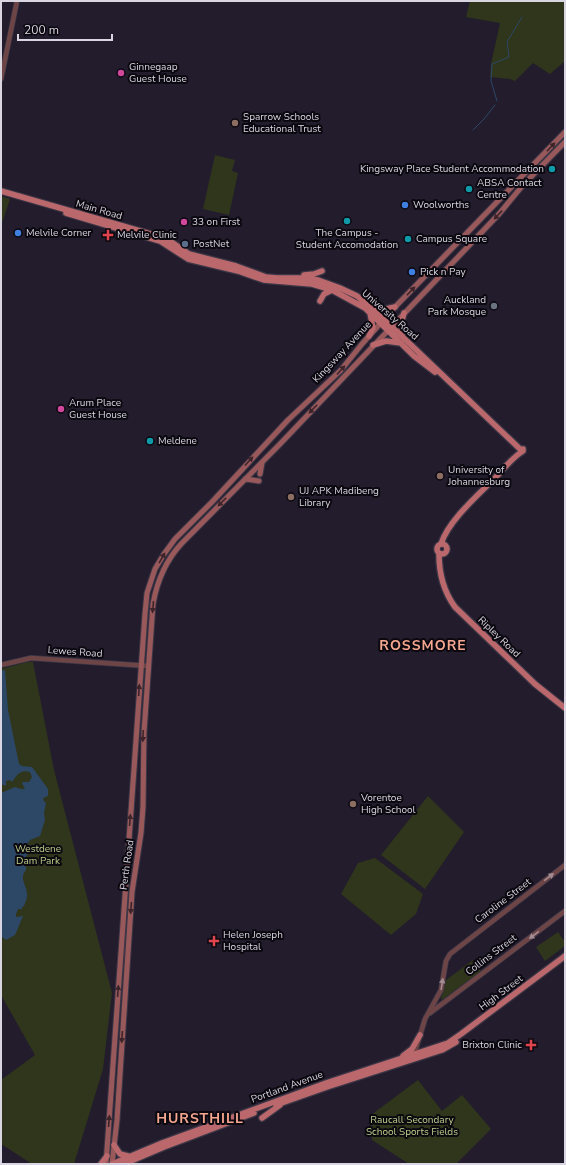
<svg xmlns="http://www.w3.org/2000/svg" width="566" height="1165" viewBox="0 0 566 1165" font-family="'Nunito Sans',sans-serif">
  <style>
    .green { fill: #2f361b }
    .water { fill: #2d4767 }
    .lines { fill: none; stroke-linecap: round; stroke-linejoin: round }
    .stream { stroke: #2d4767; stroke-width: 1 }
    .tertiary-casing { stroke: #3c3646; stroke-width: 6 }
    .secondary-casing { stroke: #3c3646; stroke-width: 7 }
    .primary-casing { stroke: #3c3646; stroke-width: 8 }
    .tertiary { stroke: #6d4546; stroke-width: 4.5 }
    .secondary { stroke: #99595b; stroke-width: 5 }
    .primary { stroke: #ba686b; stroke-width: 5.5 }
    .oneway { fill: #3d242a }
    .oneway2 { fill: #a38d94 }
    .hotel-dot { fill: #d1479c; stroke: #0b080f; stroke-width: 1.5 }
    .education-dot { fill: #8d6e63; stroke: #0b080f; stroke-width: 1.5 }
    .culture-dot { fill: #0f9aa8; stroke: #0b080f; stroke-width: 1.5 }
    .shop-dot { fill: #3f7fe0; stroke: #0b080f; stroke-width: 1.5 }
    .health-dot { fill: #e0444e; stroke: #0b080f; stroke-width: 1.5 }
    .service-dot { fill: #5c6f8a; stroke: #0b080f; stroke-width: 1.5 }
    .worship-dot { fill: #6b7280; stroke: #0b080f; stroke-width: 1.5 }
    .labels { text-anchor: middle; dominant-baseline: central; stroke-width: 4; stroke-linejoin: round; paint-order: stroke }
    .poi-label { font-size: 10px; fill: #d9d5e1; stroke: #0b080f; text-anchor: start }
    .street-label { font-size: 10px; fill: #d9d5e1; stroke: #0b080f }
    .park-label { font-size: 10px; fill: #bccf8a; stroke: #0b080f }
    .district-label { font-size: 14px; font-weight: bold; letter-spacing: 1px; fill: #f6a790; stroke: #0b080f }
  </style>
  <rect width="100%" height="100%" fill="#221c2d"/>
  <!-- green -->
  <path class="green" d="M470,1H565V61L550,74L533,63L515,81L510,79L490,77L491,64L500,23L466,17Z
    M215,155L235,160L232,171L238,173L229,215L203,209Z
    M1,196L10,199L1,226Z
    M28,662H33L54,770L112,993L103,1069L74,1164H32L1,1144V1080L35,1055L1,995V669Z
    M428,796L464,832L425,889L381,855Z
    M375,858L423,894L416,914L391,935L341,894L358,863Z
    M558,932L565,942V946L545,961L536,947Z
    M473,960L481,971L442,1000L441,998L446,980Z
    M418,1080L442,1111L462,1095L491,1129L456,1164H409L372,1140L371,1115Z"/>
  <!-- water -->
  <path class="water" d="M5,670L8,710L19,764L22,766L32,767L48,789V796L43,798L44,801L46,803L44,813L45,820L40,836L30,840L27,844L28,854L26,856V870C18,879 28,886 27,896C27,899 25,903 24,906L22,907V909H18L16,914V917L23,916L15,935L6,940L1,936V793L15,787L21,789H25L22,783L23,782H29L32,777L30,772C20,769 17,775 12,782L10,780L6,781V786L1,784V671Z"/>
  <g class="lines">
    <!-- stream -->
    <path class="stream" d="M497,101L491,81L492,64L509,57L507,42L522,17
      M473,130L484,119L495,105"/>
    <!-- tertiary casing -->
    <g class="tertiary-casing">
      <path id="tertiary" d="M1,79L17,1
        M1,665L31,658L149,666
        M430,1013L565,911
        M414,1055L425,1019L441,990L446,961L450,954L565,865"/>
    </g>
    <!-- secondary casing -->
    <g class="secondary-casing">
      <path id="secondary" d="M260,474L262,463
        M245,479L259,481
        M106,1164L145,614L147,593L155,569L164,554L175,539L212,502L288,420L341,370L362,344L395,307L565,132
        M112,1164L117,1120L132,892L141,833L143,807L144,732L153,604C157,581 166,560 182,543L281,443L499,214L523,185L565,142"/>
    </g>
    <!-- primary casing -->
    <g class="primary-casing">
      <path id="primary" d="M1,191L161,237L170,241L189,254L236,266L266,277L277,278H304L318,280L340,288L357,296L388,323L520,449
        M66,213L160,241L188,259L238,271L264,280L312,284L332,290L365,308L414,356L435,372
        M304,275L314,274L322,271
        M320,301L324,294L332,290
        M371,307L386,309L395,307
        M369,336L373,328L370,313
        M402,336L401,324L404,313
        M373,345L386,341L401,343
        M441,544C448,521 479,494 496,477C504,468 513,457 523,451V449
        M437 549a5 5 0 1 1 10 0a5 5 0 1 1-10 0Z
        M439,554C439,572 444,592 455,607L535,684L565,708
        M403,1056L412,1049L420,1035
        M276,1105L327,1087L442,1050L456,1042
        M262,1118L280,1105
        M114,1145L120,1154L128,1156
        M101,1164L107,1156
        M112,1164L162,1143L326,1083L448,1043L461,1034L565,956
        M124,1164L164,1147L254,1113"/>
    </g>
    <!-- tertiary -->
    <use href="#tertiary" class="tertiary"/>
    <!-- secondary -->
    <use href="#secondary" class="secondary"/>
    <!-- primary -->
    <use href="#primary" class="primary"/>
  </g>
  <!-- one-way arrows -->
  <defs><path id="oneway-solid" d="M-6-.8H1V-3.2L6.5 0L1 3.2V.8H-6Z"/></defs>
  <g class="oneway">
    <use href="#oneway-solid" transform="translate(551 147) rotate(-46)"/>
    <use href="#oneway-solid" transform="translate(498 215) rotate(133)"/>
    <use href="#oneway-solid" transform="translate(411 291) rotate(-46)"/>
    <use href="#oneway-solid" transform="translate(341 370) rotate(-48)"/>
    <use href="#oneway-solid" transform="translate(313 409) rotate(134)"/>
    <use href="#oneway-solid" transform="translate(249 461) rotate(-48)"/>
    <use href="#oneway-solid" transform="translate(222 502) rotate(135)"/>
    <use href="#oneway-solid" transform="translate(162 558) rotate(-60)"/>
    <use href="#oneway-solid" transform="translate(153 607) rotate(95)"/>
    <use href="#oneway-solid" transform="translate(139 690) rotate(-87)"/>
    <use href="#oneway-solid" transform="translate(143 736) rotate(92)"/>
    <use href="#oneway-solid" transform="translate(130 820) rotate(-86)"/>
    <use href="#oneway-solid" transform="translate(131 908) rotate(94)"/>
    <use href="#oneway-solid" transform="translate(118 991) rotate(-86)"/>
    <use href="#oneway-solid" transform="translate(122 1037) rotate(94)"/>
    <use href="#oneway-solid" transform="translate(109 1121) rotate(-86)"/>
  </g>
  <g class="oneway2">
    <use href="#oneway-solid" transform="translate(549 877) rotate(-37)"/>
    <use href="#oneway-solid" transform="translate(534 935) rotate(143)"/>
    <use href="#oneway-solid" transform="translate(442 984) rotate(-81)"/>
  </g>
  <!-- markers -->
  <g class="hotel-dot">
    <circle cx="121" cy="73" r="4"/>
    <circle cx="184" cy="222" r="4"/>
    <circle cx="61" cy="409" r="4"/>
  </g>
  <g class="education-dot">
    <circle cx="235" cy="123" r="4"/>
    <circle cx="440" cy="476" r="4"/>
    <circle cx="291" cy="497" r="4"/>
    <circle cx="353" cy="804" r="4"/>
  </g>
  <g class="culture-dot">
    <circle cx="552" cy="169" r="4"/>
    <circle cx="469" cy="189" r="4"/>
    <circle cx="347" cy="221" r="4"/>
    <circle cx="408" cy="239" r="4"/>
    <circle cx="150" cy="441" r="4"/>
  </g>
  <g class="shop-dot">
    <circle cx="405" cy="205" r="4"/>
    <circle cx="18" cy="233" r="4"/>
    <circle cx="412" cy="272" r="4"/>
  </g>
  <g class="health-dot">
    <path d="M106 229h4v4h4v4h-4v4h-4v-4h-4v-4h4z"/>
    <path d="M212 935h4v4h4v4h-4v4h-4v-4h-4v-4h4z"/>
    <path d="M529 1039h4v4h4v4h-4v4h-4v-4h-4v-4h4z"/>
  </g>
  <circle class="service-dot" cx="185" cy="244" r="4"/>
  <circle class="worship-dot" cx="494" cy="306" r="4"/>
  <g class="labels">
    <!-- poi labels -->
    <g class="poi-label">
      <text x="129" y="67">Ginnegaap<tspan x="129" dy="12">Guest House</tspan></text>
      <text x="243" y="117">Sparrow Schools<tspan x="243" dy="12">Educational Trust</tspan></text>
      <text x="544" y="169" text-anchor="end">Kingsway Place Student Accommodation</text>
      <text x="477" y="183">ABSA Contact<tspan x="477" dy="12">Centre</tspan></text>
      <text x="413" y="205">Woolworths</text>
      <text x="192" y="222">33 on First</text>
      <text x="26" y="233">Melvile Corner</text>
      <text x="347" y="233" text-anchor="middle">The Campus -<tspan x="347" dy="12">Student Accomodation</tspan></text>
      <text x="117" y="235">Melvile Clinic</text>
      <text x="416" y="239">Campus Square</text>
      <text x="193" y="244">PostNet</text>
      <text x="420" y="272">Pick n Pay</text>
      <text x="486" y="300" text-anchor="end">Auckland<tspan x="486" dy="12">Park Mosque</tspan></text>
      <text x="69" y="403">Arum Place<tspan x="69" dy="12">Guest House</tspan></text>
      <text x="158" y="441">Meldene</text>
      <text x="448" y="470">University of<tspan x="448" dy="12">Johannesburg</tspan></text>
      <text x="299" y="491">UJ APK Madibeng<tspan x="299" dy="12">Library</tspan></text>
      <text x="361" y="798">Vorentoe<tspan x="361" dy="12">High School</tspan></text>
      <text x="223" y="935">Helen Joseph<tspan x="223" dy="12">Hospital</tspan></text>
      <text x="522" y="1045" text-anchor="end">Brixton Clinic</text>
    </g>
    <!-- street labels -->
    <g class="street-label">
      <text transform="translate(99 210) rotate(16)">Main Road</text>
      <text transform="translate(390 315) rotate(41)">University Road</text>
      <text transform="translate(342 352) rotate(-47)">Kingsway Avenue</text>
      <text transform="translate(499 637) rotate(44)">Ripley Road</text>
      <text transform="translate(75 652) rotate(4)">Lewes Road</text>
      <text transform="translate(127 865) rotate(-82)">Perth Road</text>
      <text transform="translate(503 901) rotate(-37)">Caroline Street</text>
      <text transform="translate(491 955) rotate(-37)">Collins Street</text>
      <text transform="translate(501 993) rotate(-37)">High Street</text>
      <text transform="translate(287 1087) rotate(-20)">Portland Avenue</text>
    </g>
    <!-- park labels -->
    <g class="park-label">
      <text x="38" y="849">Westdene<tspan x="38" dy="12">Dam Park</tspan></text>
      <text x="412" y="1120">Raucall Secondary<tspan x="412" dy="12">School Sports Fields</tspan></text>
    </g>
    <!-- district labels -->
    <g class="district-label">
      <text x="423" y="645">ROSSMORE</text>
      <text x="200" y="1118">HURSTHILL</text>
    </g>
  </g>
  <!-- border -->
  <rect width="566" height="1165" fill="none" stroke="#d9d5e1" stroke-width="4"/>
  <!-- scale -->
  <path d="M18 34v6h94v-6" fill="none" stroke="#d9d5e1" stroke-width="2"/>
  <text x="24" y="34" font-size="12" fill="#d9d5e1" stroke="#0b080f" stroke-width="3" paint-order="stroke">200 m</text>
</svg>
